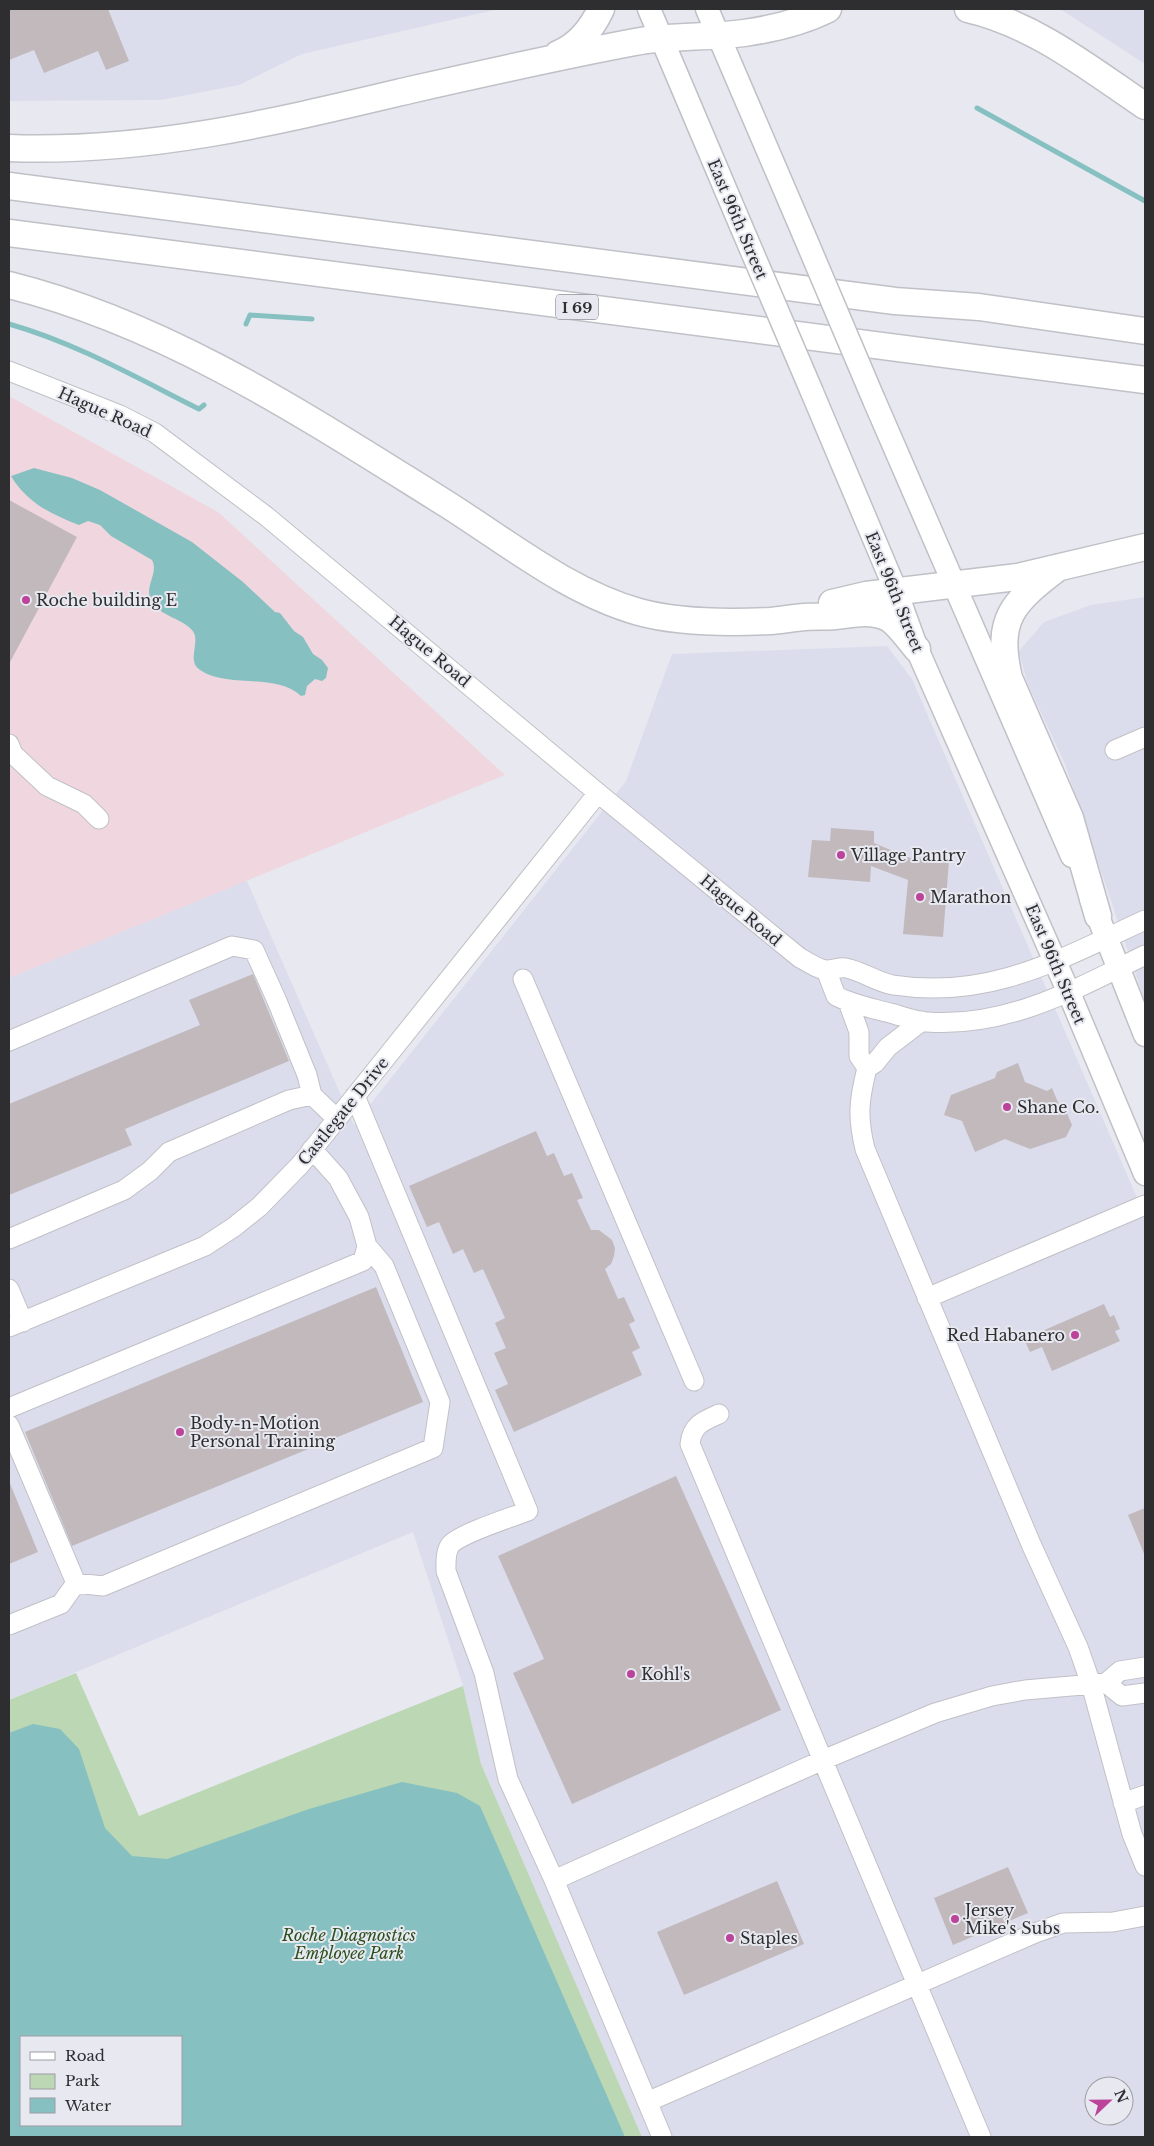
<svg xmlns="http://www.w3.org/2000/svg" width="1154" height="2146" viewBox="0 0 1154 2146" font-family="'Libre Baskerville',serif">
  <style>
    .built { fill: #dcddec; fill-rule: evenodd }
    .industrial { fill: #f0d7df }
    .green { fill: #bcd7b4; fill-rule: evenodd }
    .water { fill: #86c0c0; fill-rule: evenodd }
    .lines { fill: none; stroke-linecap: round; stroke-linejoin: round }
    .stream { stroke: #86c0c0; stroke-width: 5 }
    .building { fill: #c1b9bc }
    .minor-casing { stroke: #c0c0c7; stroke-width: 21 }
    .major-casing { stroke: #c0c0c7; stroke-width: 25 }
    .highway-casing { stroke: #c0c0c7; stroke-width: 29 }
    .minor { stroke: #fff; stroke-width: 19 }
    .major { stroke: #fff; stroke-width: 22 }
    .highway { stroke: #fff; stroke-width: 26 }
    .major-bridge-casing { stroke: #c0c0c7; stroke-width: 25; stroke-linecap: butt }
    .major-bridge { stroke: #fff; stroke-width: 22 }
    .poi-dot { fill: #bb449a; stroke: #e7e8f0; stroke-width: 2 }
    .labels { text-anchor: middle; dominant-baseline: central; stroke-width: 4; stroke-linejoin: round; paint-order: stroke }
    .shield { fill: #e7e8f0; stroke: #66666a; stroke-width: 1 }
    .shield-label { font-size: 15px; font-weight: bold; fill: #2e2e31 }
    .street-label { font-size: 16px; fill: #2e2e31; stroke: #e7e8f0 }
    .poi-label { font-size: 16px; fill: #2e2e31; stroke: #e7e8f0; text-anchor: start }
    .park-label { font-size: 16px; font-style: italic; fill: #2a501d; stroke: #e7e8f0 }
  </style>
  <rect width="100%" height="100%" fill="#e7e8f0"/>
  <!-- built -->
  <path class="built" d="M9,9H499L302,54L239,85L161,100L9,101Z
    M1060,9H1145V64Z
    M1145,597V1002L1065,764L1027,682L1019,651L1044,622L1091,605Z
    M887,646L912,679L1145,1216V2137H642L481,1764L463,1686L413,1532L9,1700V978L246,879L354,1125L626,781L672,654ZM1094,2086H1124V2116H1094Z"/>
  <!-- industrial -->
  <path class="industrial" d="M9,396L218,512L505,775L9,978Z"/>
  <!-- green -->
  <path class="green" d="M76,1673L139,1816L463,1686L481,1764L642,2137H9V1700ZM21,2037H181V2125H21Z"/>
  <!-- water -->
  <path class="water" d="M34,468L72,478L100,490L192,542L243,582L275,612L280,613L294,631L303,637L313,654L322,660L328,668L326,678L322,681L315,679L307,686L305,695L301,696C275,672 229,689 200,670C185,660 203,640 191,629C179,617 159,616 151,600C144,586 159,573 152,560L111,536L100,525L88,521L79,525C51,514 27,503 11,476Z
    M33,1724L60,1729L79,1749L105,1828L132,1856L167,1859L309,1809L402,1782L457,1793L480,1806L625,2137H9V1733ZM21,2037H181V2125H21Z"/>
  <g class="lines">
    <!-- stream -->
    <path class="stream" d="M977,108L1145,201
      M9,324C76,343 137,378 199,409L204,405
      M246,324L250,315L312,319"/>
  </g>
  <!-- building -->
  <path class="building" d="M9,9H108L129,61L106,70L98,51L44,73L34,50L9,60Z
    M9,500L77,537L9,664Z
    M831,828L874,831V843L910,858L949,861L943,937L903,934L908,880L871,866L870,882L808,877L812,840L830,841Z
    M253,974L289,1061L125,1129L132,1145L9,1195V1104L200,1025L189,1000Z
    M1018,1063L1025,1082L1047,1091L1052,1088L1062,1112L1066,1111L1072,1125L1066,1137L1030,1149L1005,1139L975,1152L962,1121L944,1115L951,1095L995,1078L997,1072Z
    M536,1131L547,1156L554,1153L564,1176L572,1173L583,1198L577,1200L591,1230H599L612,1240L615,1248L614,1256L611,1264L605,1269L618,1299L624,1297L635,1321L629,1324L640,1348L632,1352L642,1375L514,1432L495,1390L508,1384L494,1353L506,1348L495,1323L505,1318L483,1269L474,1273L463,1249L453,1254L439,1222L427,1227L409,1186Z
    M376,1287L423,1402L72,1546L25,1432Z
    M1104,1304L1110,1317L1114,1315L1120,1329L1115,1331L1120,1341L1052,1371L1042,1347L1030,1352L1024,1339Z
    M676,1476L781,1710L572,1804L513,1673L544,1659L498,1556Z
    M9,1481L38,1552L9,1564Z
    M1145,1508V1556L1128,1515Z
    M1008,1867L1028,1913L953,1945L934,1898Z
    M777,1881L804,1944L684,1995L657,1932Z"/>
  <g class="lines">
    <!-- minor casing -->
    <g class="minor-casing">
      <path id="minor" d="M9,371L120,415L155,433L266,516L598,793L800,958C808,962 819,970 827,970C833,970 840,967 846,968C862,971 876,982 893,985C990,1000 1060,959 1145,920
        M9,744L13,754L47,786L84,804L99,819
        M1115,750L1145,737
        M826,970L836,996C854,1005 871,1008 890,1013C902,1016 914,1021 927,1022C1007,1028 1076,989 1145,955
        M523,979L694,1381
        M848,1002L859,1032V1056L867,1068
        M922,1021L888,1047L875,1063L867,1068C859,1100 857,1116 865,1149L1031,1544L1078,1647L1091,1684L1132,1834L1145,1866
        M9,1041L232,946L254,950L277,1001L307,1075L312,1095L337,1119
        M355,1096L528,1511C510,1518 464,1532 451,1544C445,1551 446,1563 446,1571L484,1673L508,1779L554,1880L662,2137
        M9,1239L124,1190L150,1171L169,1152L289,1100L312,1095
        M9,1289L23,1322
        M927,1298L1145,1205
        M9,1327L205,1246L234,1227L259,1207L300,1165L598,793
        M9,1408L363,1261L367,1246L359,1217L338,1178L312,1149
        M719,1414C703,1421 692,1425 690,1444L981,2137
        M9,1425L76,1583L61,1604L9,1625
        M76,1583L103,1586L433,1448L440,1402L384,1266L367,1246
        M1106,1683L1122,1696L1145,1693
        M1123,1803L1145,1795
        M554,1880L823,1760L935,1713L992,1696L1025,1690L1106,1683L1120,1671L1145,1667
        M647,2102L1035,1933L1063,1923L1113,1922L1145,1916"/>
    </g>
    <!-- major casing -->
    <g class="major-casing">
      <path id="major" d="M649,9L741,226
        M707,9L804,235
        M812,392L896,591L917,649L1069,993L1145,1174
        M874,400L1072,856
        M1091,899L1145,1035"/>
    </g>
    <!-- highway casing -->
    <g class="highway-casing">
      <path id="highway" d="M968,9C1034,24 1090,69 1145,106
        M558,54C578,46 592,28 601,9
        M9,148C149,153 275,122 410,90C485,73 560,56 635,42C671,35 708,38 744,33C772,29 802,22 828,9
        M9,186L895,301L979,307L1145,331
        M9,233L1145,380
        M9,285C169,325 307,417 445,503C507,542 568,592 639,612C679,623 728,623 770,621C782,620 793,618 805,617C815,616 825,617 835,616C854,614 872,609 890,619C900,626 909,640 917,649
        M1059,567C1013,602 995,618 1009,678L1070,818L1098,916
        M832,603L866,595L1018,577L1145,547"/>
    </g>
    <!-- minor -->
    <use href="#minor" class="minor"/>
    <!-- major -->
    <use href="#major" class="major"/>
    <!-- highway -->
    <use href="#highway" class="highway"/>
    <!-- major-bridge casing -->
    <g class="major-bridge-casing">
      <path id="major-bridge" d="M741,226L812,392
        M804,235L874,400"/>
    </g>
    <!-- major-bridge -->
    <use href="#major-bridge" class="major-bridge"/>
  </g>
  <!-- markers -->
  <g class="poi-dot">
    <circle cx="26" cy="600" r="5"/>
    <circle cx="841" cy="855" r="5"/>
    <circle cx="920" cy="897" r="5"/>
    <circle cx="1007" cy="1107" r="5"/>
    <circle cx="1075" cy="1335" r="5"/>
    <circle cx="180" cy="1432" r="5"/>
    <circle cx="631" cy="1674" r="5"/>
    <circle cx="955" cy="1919" r="5"/>
    <circle cx="730" cy="1938" r="5"/>
  </g>
  <g class="labels">
    <!-- shield labels -->
    <rect class="shield" x="556" y="294.5" width="42" height="25" rx="4"/>
    <g class="shield-label">
      <text x="577" y="307">I 69</text>
    </g>
    <!-- street labels -->
    <g class="street-label">
      <text transform="translate(738 219) rotate(67)">East 96th Street</text>
      <text transform="translate(105 412) rotate(24)">Hague Road</text>
      <text transform="translate(895 592) rotate(68)">East 96th Street</text>
      <text transform="translate(430 651) rotate(40)">Hague Road</text>
      <text transform="translate(741 910) rotate(40)">Hague Road</text>
      <text transform="translate(1056 964) rotate(67)">East 96th Street</text>
      <text transform="translate(343 1111) rotate(-51)">Castlegate Drive</text>
    </g>
    <!-- poi labels -->
    <g class="poi-label">
      <text x="36" y="600">Roche building E</text>
      <text x="851" y="855">Village Pantry</text>
      <text x="930" y="897">Marathon</text>
      <text x="1017" y="1107">Shane Co.</text>
      <text x="1065" y="1335" text-anchor="end">Red Habanero</text>
      <text x="190" y="1423">Body-n-Motion<tspan x="190" dy="18">Personal Training</tspan></text>
      <text x="641" y="1674">Kohl's</text>
      <text x="965" y="1910">Jersey<tspan x="965" dy="18">Mike's Subs</tspan></text>
      <text x="740" y="1938">Staples</text>
    </g>
    <!-- park labels -->
    <g class="park-label">
      <text x="349" y="1935">Roche Diagnostics<tspan x="349" dy="18">Employee Park</tspan></text>
    </g>
  </g>
  <!-- border -->
  <rect width="1154" height="2146" fill="none" stroke="#2e2e31" stroke-width="20"/>
  <!-- legend -->
  <rect x="20" y="2036" width="162" height="90" fill="#e7e8f0" stroke="#9d9ea4"/>
  <rect x="30" y="2052" width="25" height="8" fill="#ffffff" stroke="#9d9ea4"/>
  <text x="65" y="2061" font-size="15" fill="#2e2e31">Road</text>
  <rect x="30" y="2074" width="25" height="15" fill="#bcd7b4" stroke="#9d9ea4"/>
  <text x="65" y="2086" font-size="15" fill="#2e2e31">Park</text>
  <rect x="30" y="2098" width="25" height="15" fill="#86c0c0" stroke="#9d9ea4"/>
  <text x="65" y="2111" font-size="15" fill="#2e2e31">Water</text>
  <!-- north arrow -->
  <g transform="translate(1109 2101) rotate(68)"><circle r="24" fill="#e7e8f0" stroke="#9d9ea4"/>
  <path d="M0-4L9 19L0 12L-9 19Z" fill="#bb449a"/>
  <text y="-8" font-size="14" font-weight="bold" text-anchor="middle" fill="#2e2e31">N</text>
  </g>
</svg>
